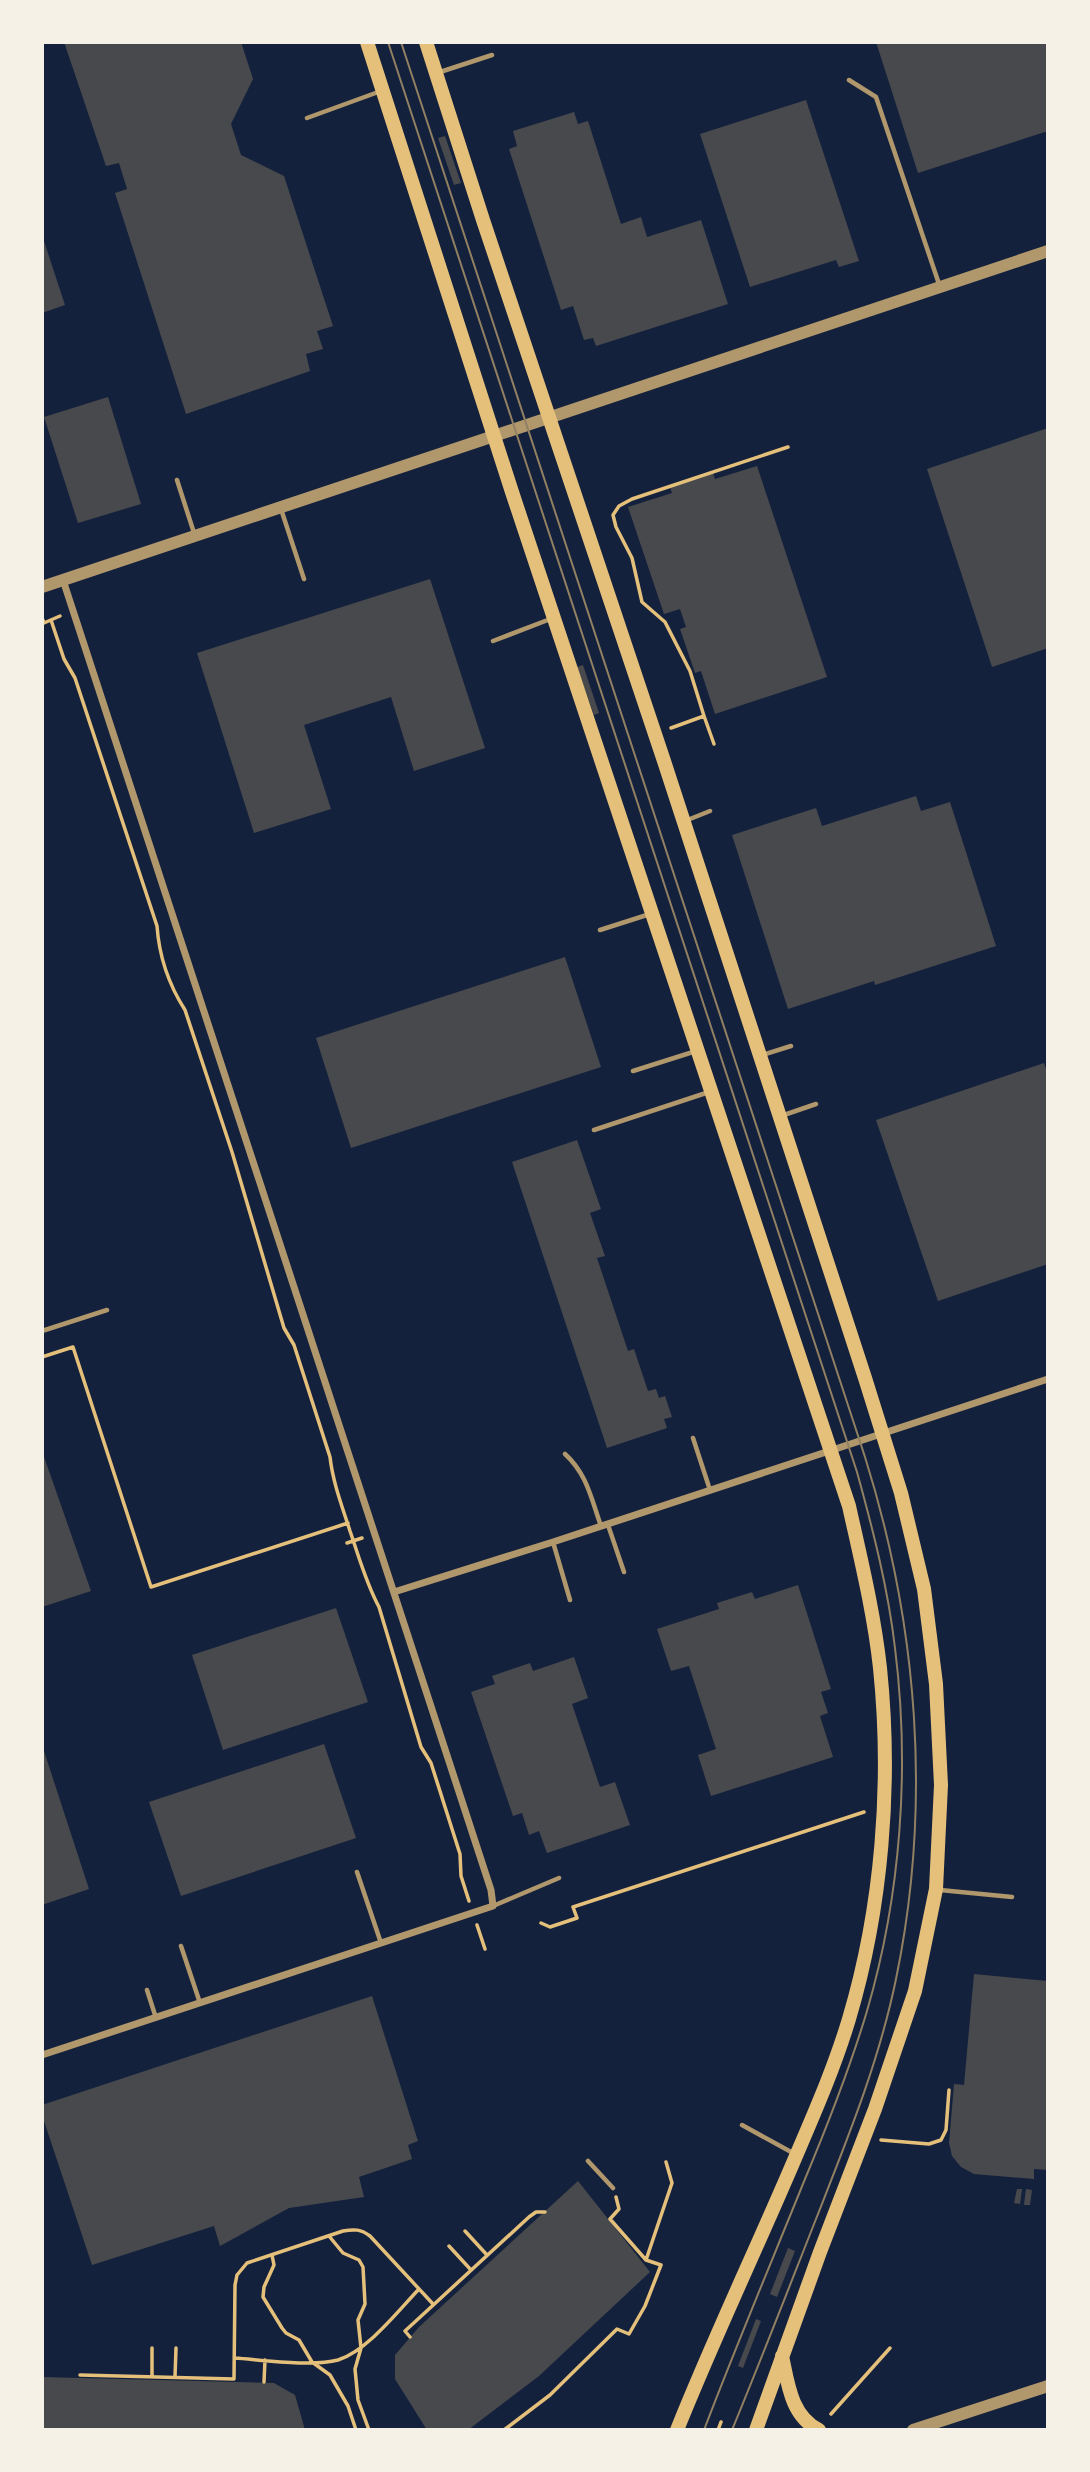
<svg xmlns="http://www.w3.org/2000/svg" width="1090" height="2472" viewBox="0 0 1090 2472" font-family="Lato,sans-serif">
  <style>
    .building { fill: #48494c }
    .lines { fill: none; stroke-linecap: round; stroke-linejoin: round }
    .path { stroke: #e5c07b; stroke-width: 3.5 }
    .service { stroke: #b1986c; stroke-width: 4.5 }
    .minor { stroke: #b1986c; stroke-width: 7 }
    .tertiary { stroke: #b1986c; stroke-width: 12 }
    .secondary { stroke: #e5c07b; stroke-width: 14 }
    .tram { stroke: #918062; stroke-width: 2 }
  </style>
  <rect width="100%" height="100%" fill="#14213d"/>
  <!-- building -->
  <path class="building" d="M64,42H241L253,79L231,124L241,155L284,176L333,326L317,331L323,349L306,354L310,371L186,414L115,193L127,189L119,163L106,166Z
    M876,42H1048V131L918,173Z
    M806,100L859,261L839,267L836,260L750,287L700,134Z
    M574,112L578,124L588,121L621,224L641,217L647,237L701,220L728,304L596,346L593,338L584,340L573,306L561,310L509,149L517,146L513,131Z
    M445,136L461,183L454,185L438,138Z
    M42,235L65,305L42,313Z
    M108,397L141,504L78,523L44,417Z
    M1048,428V648L992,667L927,469Z
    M757,466L827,677L715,714L701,671L695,673L680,629L686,627L680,609L664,614L628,507L672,493L670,487L713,473L715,479Z
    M430,579L485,748L414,771L391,697L304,725L331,809L254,833L197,653Z
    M583,665L599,713L594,715L577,667Z
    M916,796L921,811L950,802L996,946L875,985L874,981L788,1009L732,835L816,808L822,826Z
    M565,957L601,1067L351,1148L316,1038Z
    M1044,1063L1048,1075V1264L938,1301L876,1120Z
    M577,1140L601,1209L590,1213L605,1256L597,1258L628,1351L634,1349L648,1391L656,1389L659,1398L665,1396L672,1417L664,1419L667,1428L607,1448L512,1162Z
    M42,1451L91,1591L42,1607Z
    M798,1585L831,1689L821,1692L828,1713L820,1716L833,1757L711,1796L698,1755L716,1749L689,1666L671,1671L657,1629L719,1609L717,1603L752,1592L755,1599Z
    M336,1608L368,1702L223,1750L192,1655Z
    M574,1657L588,1698L572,1704L600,1787L615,1782L630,1825L547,1853L539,1831L529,1835L522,1813L513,1816L471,1692L495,1684L492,1676L530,1663L533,1671Z
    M324,1744L356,1838L181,1896L149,1802Z
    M43,1748L89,1889L42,1905V1749Z
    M974,1974L1048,1981V2170L1034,2169V2179L974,2174L961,2167L952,2156L949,2143L954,2084L964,2085Z
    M372,1996L418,2141L408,2145L412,2159L359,2177L364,2197L289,2208L220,2246L214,2226L92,2265L42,2115V2105Z
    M578,2181L650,2272L539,2376L468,2430H427L395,2379V2355L419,2327Z
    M1017,2189H1022L1020,2204L1014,2203Z
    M1026,2189L1032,2190L1030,2205H1024Z
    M788,2248L795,2251L777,2297L770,2294Z
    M756,2319L761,2321L743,2368L738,2366Z
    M42,2377L274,2383L295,2395L305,2430H42Z"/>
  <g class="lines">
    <!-- path -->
    <path class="path" d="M42,618L44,623L60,616
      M51,620L64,659L75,678L157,926C159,955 169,985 185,1010L232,1152L284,1328L294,1345L330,1457C333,1483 342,1506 350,1531C359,1557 366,1583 379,1607L421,1747L431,1763L460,1854L461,1876L469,1901
      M704,716L714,744
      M671,728L704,716L690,671L665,622L642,602L632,558L616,527L613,515L619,506L632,499L788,447
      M42,1357L73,1347L151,1587L348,1523
      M347,1543L362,1538
      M541,1923L550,1927L577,1918L573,1907L864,1812
      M477,1925L485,1949
      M881,2140L929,2144L941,2140L946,2130L949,2090
      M465,2231L487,2255
      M329,2236L343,2253L359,2260L363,2267L365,2304L358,2320L361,2348L355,2369L358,2400L369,2430
      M449,2246L471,2270
      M272,2255L274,2265L264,2287L263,2297L282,2328L286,2333L299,2340L312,2362L330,2375L348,2406L356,2430
      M646,2260L672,2183L666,2162
      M410,2337L405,2331L529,2217L536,2212H545
      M152,2348V2377
      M235,2358C263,2360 312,2367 338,2360C367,2351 398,2311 419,2289
      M80,2375L234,2379L235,2285L237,2275L247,2263L343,2231C354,2229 361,2229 370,2236L433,2304
      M175,2377L176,2348
      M264,2382L265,2360
      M831,2414L890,2348
      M504,2430L550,2395L617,2329L629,2334L645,2306L661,2265L646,2260L610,2219L619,2209L616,2197
      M718,2430L721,2422"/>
    <!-- service -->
    <path class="service" d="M437,73L492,55
      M849,80L876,97L939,284
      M307,118L381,91
      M177,480L195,536
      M281,509L304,579
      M493,641L553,618
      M685,821L710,811
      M600,930L650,914
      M762,1055L791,1046
      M633,1071L693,1052
      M781,1116L816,1104
      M594,1130L709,1092
      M42,1331L107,1310
      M693,1438L710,1490
      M565,1454C587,1474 591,1498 601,1526
      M608,1525L624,1572
      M553,1542L570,1600
      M357,1872L381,1943
      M940,1890L1012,1897
      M493,1906L559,1878
      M181,1946L200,2003
      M147,1990L156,2018
      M742,2125L793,2153
      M588,2161L613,2188"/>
    <!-- minor -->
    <path class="minor" d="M394,1592L553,1542L1048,1379
      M42,2055L493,1906L491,1890L63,580"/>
    <!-- tertiary -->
    <path class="tertiary" d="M42,587L1048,251
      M913,2430L1048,2386"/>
    <!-- secondary -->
    <path class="secondary" d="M367,42L512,492L849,1506C861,1560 874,1613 880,1668C892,1784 882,1908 849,2019C834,2069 813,2116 793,2163C755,2252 713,2340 677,2430
      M426,42L483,220L664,761L865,1378L901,1493L924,1589L936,1684L941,1785L936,1889L915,1991L875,2109L820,2252L756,2430
      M782,2356C788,2384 791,2416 819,2430"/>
    <!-- tram -->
    <path class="tram" d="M388,42L857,1472C873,1530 888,1588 895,1648C910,1768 901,1895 867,2011C850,2068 828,2124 805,2179C771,2263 736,2346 704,2430
      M401,42L865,1457C918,1626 932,1805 896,1979C879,2062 847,2140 816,2219C788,2290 761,2360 732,2430"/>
  </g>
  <!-- border -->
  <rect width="1090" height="2472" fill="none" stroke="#f6f1e7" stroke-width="88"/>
</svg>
